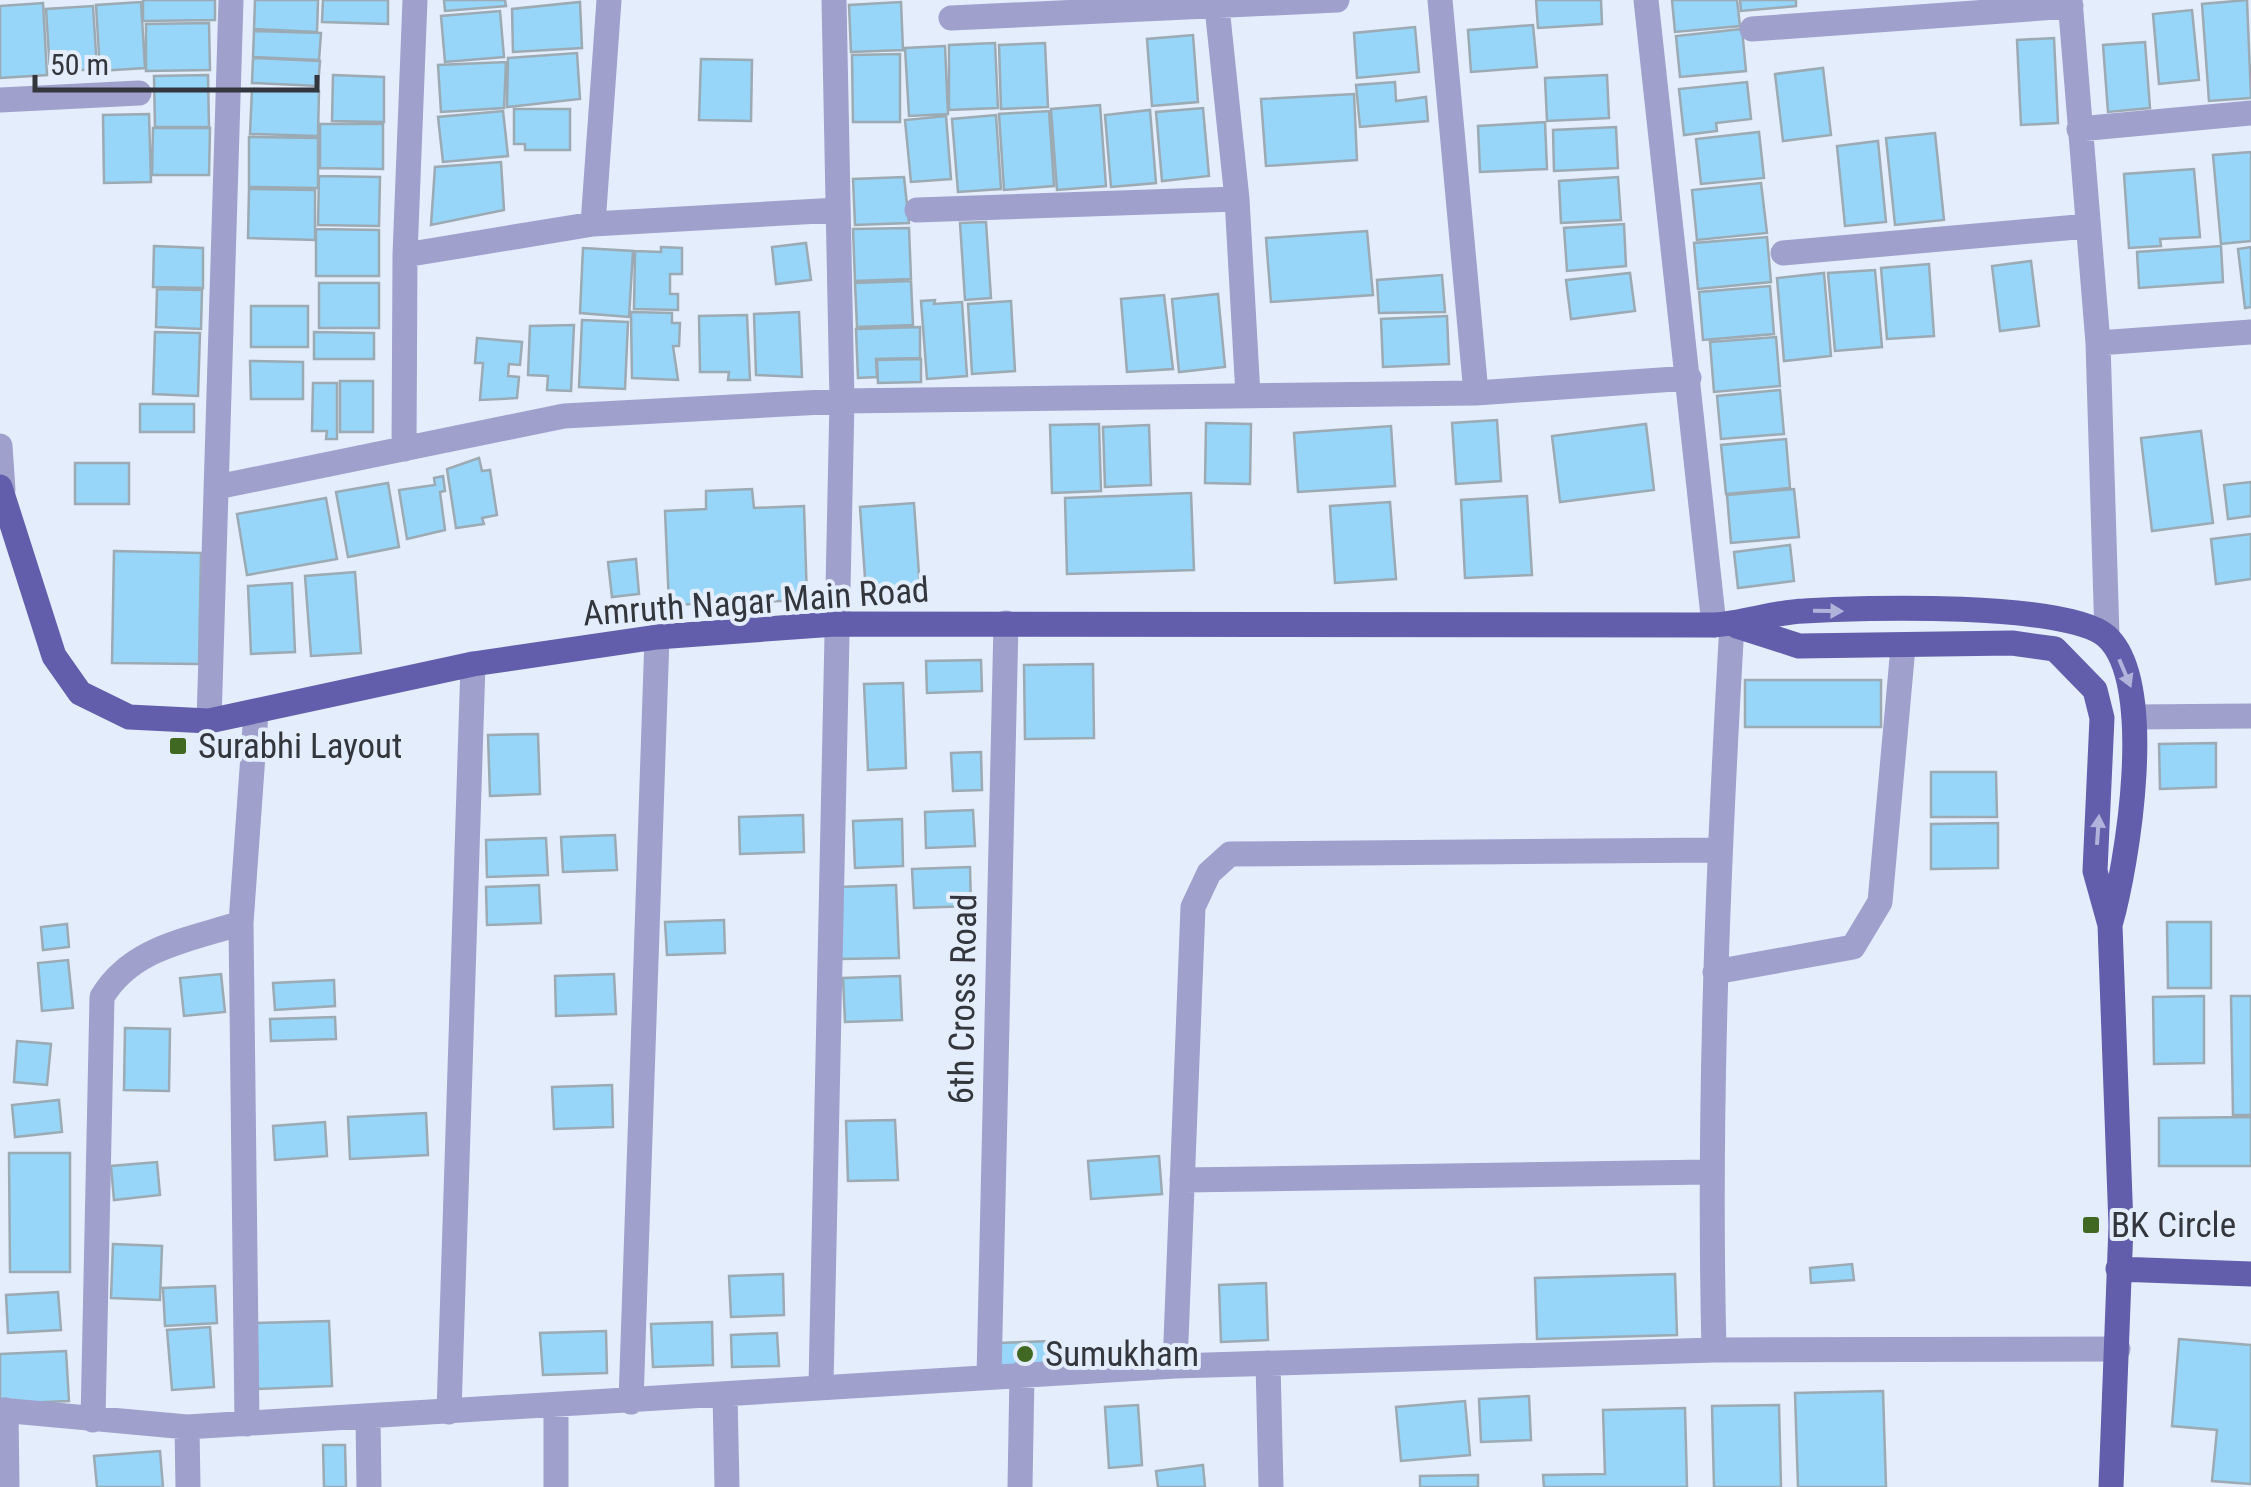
<svg xmlns="http://www.w3.org/2000/svg" width="2251" height="1487" viewBox="0 0 2251 1487" font-family="'Roboto Condensed',sans-serif">
  <style>
    .building { fill: #97d6f9; stroke: #9baab3; stroke-width: 2.5 }
    .lines { fill: none; stroke-linecap: round; stroke-linejoin: round }
    .minor { stroke: #a0a0cc; stroke-width: 25 }
    .major { stroke: #635eac; stroke-width: 25 }
    .oneway { fill: #b0b4db }
    .poi-dot { fill: #406823; stroke: #e4edfb; stroke-width: 4 }
    .labels { text-anchor: middle; dominant-baseline: central; stroke-width: 8; stroke-linejoin: round; paint-order: stroke }
    .street-label { font-size: 35px; fill: #33363c; stroke: #e4edfb }
    .poi-label { font-size: 35px; fill: #33363c; stroke: #e4edfb; text-anchor: start }
  </style>
  <rect width="100%" height="100%" fill="#e4edfb"/>
  <!-- building -->
  <path class="building" d="M143,0H215V20L143,21Z
    M255,0H318L317,32L254,29Z
    M323,0H388V24L322,22Z
    M444,0H505L506,6L445,11Z
    M1536,0H1601L1602,24L1538,28Z
    M1672,0H1737L1740,26L1675,32Z
    M1740,0H1796V6L1741,11Z
    M2247,0L2251,98L2209,101L2202,4Z
    M141,2L145,68L100,71L96,5Z
    M580,2L582,48L513,52L512,9Z
    M901,2L903,50L851,52L849,5Z
    M43,3L47,75L0,78V6Z
    M93,6L97,69L50,72L46,9Z
    M2192,10L2199,80L2159,84L2153,14Z
    M500,11L504,57L445,62L441,16Z
    M209,23L210,70L146,71V24Z
    M1533,25L1537,67L1471,72L1468,30Z
    M1415,27L1419,72L1357,78L1354,33Z
    M1742,29L1746,71L1680,77L1676,36Z
    M254,31L321,33L319,60L253,57Z
    M1193,35L1198,102L1152,106L1147,39Z
    M2054,38L2058,123L2021,125L2017,40Z
    M2145,42L2150,108L2108,112L2103,45Z
    M995,43L998,108L949,110V45Z
    M1045,43L1048,107L1001,109L999,45Z
    M945,46L948,114L909,116L905,48Z
    M577,53L580,99L507,107L508,58Z
    M900,54V122H853L852,55Z
    M253,58L320,61L318,86L252,83Z
    M701,59L752,60L751,121L699,120Z
    M506,62L504,108L441,112L438,65Z
    M1823,68L1831,135L1783,141L1775,74Z
    M208,75L209,127H155L154,76Z
    M333,75L384,77V122L332,121Z
    M1607,75L1609,118L1547,121L1545,78Z
    M1395,82L1396,101L1426,97L1428,121L1360,127L1356,85Z
    M1747,82L1751,119L1716,123L1717,131L1684,135L1679,89Z
    M252,89L319,91L318,136L250,134Z
    M1354,94L1357,160L1266,166L1261,99Z
    M1100,105L1106,186L1057,190L1051,109Z
    M1203,108L1209,176L1162,181L1156,112Z
    M514,109H570V150H525V144H514Z
    M1150,110L1156,183L1111,187L1105,115Z
    M503,111L508,156L443,162L438,117Z
    M1049,111L1054,186L1004,190L999,114Z
    M149,114L151,182L104,183L103,115Z
    M996,115L1001,189L958,192L952,119Z
    M946,116L951,179L911,182L905,120Z
    M1545,122L1547,169L1480,172L1478,126Z
    M320,124H383V169L320,168Z
    M1616,127L1618,168L1554,171L1553,130Z
    M153,128H210L209,175H152Z
    M1759,132L1764,178L1701,184L1696,139Z
    M1935,133L1944,220L1895,225L1886,138Z
    M249,137L318,138V188L249,187Z
    M1878,141L1886,222L1845,226L1837,146Z
    M2251,152V241L2221,244L2213,155Z
    M501,162L504,210L431,225L435,167Z
    M2194,169L2200,237L2160,239L2161,246L2129,248L2124,174Z
    M319,176L380,177L379,226L318,225Z
    M904,177L909,223L855,225L853,179Z
    M1618,177L1621,220L1561,223L1559,181Z
    M1761,183L1767,233L1697,240L1692,190Z
    M249,189L315,190V240L248,238Z
    M986,222L991,298L965,300L960,223Z
    M1624,224L1626,266L1567,271L1564,228Z
    M909,228L911,279L855,281L853,229Z
    M316,229L379,230V276H316Z
    M1367,231L1373,295L1271,302L1266,238Z
    M1767,237L1771,282L1698,289L1694,243Z
    M806,243L811,280L776,284L772,247Z
    M154,246L203,248V288L153,287Z
    M2221,246L2223,282L2139,288L2137,252Z
    M661,247L682,248V274H670V294H678V310L634,309L635,251L661,252Z
    M2251,247V307L2245,308L2238,249Z
    M583,248L633,251L629,317L580,313Z
    M2031,261L2039,326L2000,331L1992,266Z
    M1929,264L1934,336L1887,339L1881,268Z
    M1875,270L1882,347L1835,351L1828,273Z
    M1630,273L1635,311L1571,319L1566,280Z
    M1824,273L1831,356L1784,361L1777,278Z
    M1442,275L1445,312L1379,313L1377,280Z
    M911,281L913,325L857,327L855,283Z
    M319,283H379V328H319Z
    M1770,286L1774,334L1703,340L1699,292Z
    M157,289L202,290L201,329L156,327Z
    M1218,294L1225,367L1179,372L1172,299Z
    M1164,295L1173,369L1127,372L1121,299Z
    M935,300L934,304L962,302L967,376L927,379L921,301Z
    M1011,301L1015,371L972,374L968,304Z
    M251,306H308V347H251Z
    M631,312L672,313V323H680L679,346H673L678,380L632,378Z
    M799,312L802,377L756,375L754,314Z
    M747,315L750,380H728L729,372H700L699,316Z
    M1447,316L1449,364L1383,367L1381,319Z
    M582,320L628,322L625,389L579,387Z
    M574,325L571,391L547,390L548,376L528,375L530,326Z
    M920,327V358L876,359L877,377L858,378L856,329Z
    M155,332L200,333L198,396L153,394Z
    M314,332L374,333V359H314Z
    M1776,337L1780,386L1714,392L1710,342Z
    M477,338L522,342L520,365L509,364L508,376L519,377L517,398L480,400L483,363H475Z
    M921,359V382L878,383L877,360Z
    M250,361L303,362V399H251Z
    M340,381H373V432H340Z
    M313,383H337V439H326L327,431H312Z
    M1780,390L1784,434L1721,439L1717,396Z
    M140,404H194V432H140Z
    M1497,420L1501,481L1456,484L1452,423Z
    M1206,423L1251,424L1250,484L1205,483Z
    M1099,424L1101,491L1052,493L1050,425Z
    M1646,424L1654,490L1560,502L1552,436Z
    M1149,425L1151,485L1105,487L1103,427Z
    M1391,426L1395,486L1298,492L1294,433Z
    M2201,431L2213,523L2152,531L2141,438Z
    M1786,439L1790,488L1726,494L1721,445Z
    M479,458L482,471L490,470L497,515L482,518L484,524L456,528L447,469Z
    M75,463H129V504H75Z
    M443,476L445,491L440,492L445,530L407,539L399,490L435,485L434,478Z
    M2251,482V516L2228,519L2224,485Z
    M388,483L399,547L348,557L336,492Z
    M752,489L754,508L804,506L807,600L669,605L665,511L706,509V491Z
    M1794,489L1799,537L1731,543L1727,495Z
    M1191,493L1194,570L1067,574L1065,498Z
    M1527,496L1532,575L1465,578L1461,500Z
    M326,498L337,559L247,575L237,514Z
    M1390,502L1396,579L1335,583L1330,506Z
    M914,503L920,589L866,592L860,507Z
    M2251,534V579L2216,584L2211,539Z
    M1790,545L1794,581L1738,588L1734,552Z
    M114,551L201,553L199,664L112,663Z
    M636,559L639,594L612,597L608,562Z
    M355,572L361,653L311,656L305,576Z
    M292,583L295,652L251,654L248,586Z
    M981,660L982,691L927,693L926,661Z
    M1093,664L1094,738L1025,739L1024,665Z
    M1745,680H1881V727H1745Z
    M903,683L906,768L868,770L864,684Z
    M538,734L540,794L490,796L488,735Z
    M2216,743V787L2160,789L2159,744Z
    M981,752L982,790L953,791L951,753Z
    M1931,772H1996L1997,817H1931Z
    M973,810L975,846L926,848L925,812Z
    M803,815L804,852L740,854L739,817Z
    M902,819L903,866L855,868L853,821Z
    M1998,823V868L1931,869V824Z
    M615,835L617,870L563,872L561,837Z
    M546,838L548,875L487,877L486,840Z
    M970,867L971,906L914,908L912,869Z
    M539,885L541,923L487,925L486,887Z
    M896,885L899,958L840,959L838,887Z
    M724,920L725,953L667,955L665,922Z
    M2167,922H2211V988H2168Z
    M67,924L69,947L43,950L41,927Z
    M68,960L73,1008L42,1011L38,963Z
    M221,974L225,1012L184,1016L180,978Z
    M614,974L616,1014L556,1016L555,976Z
    M900,976L902,1020L845,1022L843,978Z
    M334,980L335,1006L275,1010L273,983Z
    M2204,996V1063L2154,1064L2153,997Z
    M2231,996H2251V1115H2233Z
    M335,1017L336,1039L271,1041L270,1019Z
    M125,1028L170,1029L169,1091L124,1090Z
    M17,1041L51,1044L47,1085L14,1082Z
    M612,1085L613,1127L554,1129L552,1087Z
    M59,1100L62,1132L15,1137L12,1105Z
    M426,1113L428,1155L350,1159L348,1117Z
    M2251,1117V1166H2159V1118Z
    M895,1120L898,1180L848,1181L846,1121Z
    M325,1122L327,1156L275,1160L273,1126Z
    M9,1153H70V1272H10Z
    M1159,1156L1162,1194L1091,1199L1088,1161Z
    M157,1162L160,1195L114,1200L111,1166Z
    M113,1244L162,1246L160,1300L111,1298Z
    M1852,1264L1854,1280L1811,1283L1810,1268Z
    M783,1274L784,1315L731,1317L729,1276Z
    M1675,1274L1677,1335L1537,1339L1535,1278Z
    M1266,1283L1268,1340L1221,1342L1219,1285Z
    M215,1286L217,1323L165,1326L163,1288Z
    M58,1292L61,1330L8,1333L6,1295Z
    M329,1321L332,1386L258,1389L256,1323Z
    M712,1322L713,1365L653,1367L651,1324Z
    M210,1327L214,1387L172,1390L167,1330Z
    M606,1331L607,1373L543,1375L540,1333Z
    M777,1333L779,1366L732,1367L731,1335Z
    M2179,1339L2251,1345V1484L2212,1481L2217,1430L2172,1426Z
    M1052,1341V1365L998,1369L997,1343Z
    M66,1351L69,1401L0,1404V1354Z
    M1883,1391L1886,1487H1798L1795,1393Z
    M1529,1396L1531,1440L1481,1442L1479,1399Z
    M1465,1401L1470,1455L1401,1461L1396,1407Z
    M1138,1405L1142,1465L1109,1468L1105,1407Z
    M1779,1405L1781,1487H1714L1712,1406Z
    M1685,1408L1687,1487H1544L1543,1475L1605,1474L1603,1410Z
    M323,1445H345L346,1487H324Z
    M160,1451L163,1487H97L94,1456Z
    M1203,1465L1205,1487H1158L1156,1471Z
    M1478,1475V1487H1420V1476Z"/>
  <g class="lines">
    <!-- minor -->
    <path class="minor" d="M1440,0L1476,393
      M1646,0L1714,625
      M2070,0L2098,343L2107,636
      M1217,7L1237,199L1248,395
      M951,18L1337,0
      M1752,29L2071,6
      M0,100L139,93
      M2079,129L2251,113
      M917,210L1237,199
      M593,224L609,0
      M1783,253L2088,226
      M405,255L593,224L838,210
      M2098,343L2251,332
      M0,446L3,490
      M404,449L405,255L415,0
      M217,487L564,416L842,401L1476,393L1689,378
      M2134,717L2251,716
      M209,721L231,0
      M1715,972L1853,947L1880,902L1903,647
      M1182,1180L1709,1172
      M1714,1350C1708,1108 1718,866 1732,624
      M1268,1363L1271,1487
      M1175,1366L1193,907L1209,873L1230,854L1719,850
      M989,1377L1006,623
      M821,1385L842,401L834,0
      M725,1394L727,1487
      M631,1402L657,637
      M0,1410L187,1427L1175,1366L1714,1350L2118,1349
      M6,1410L7,1487
      M449,1412L473,664
      M368,1417L369,1487
      M93,1420L102,997C132,947 189,940 241,923
      M247,1424L241,923L256,713
      M187,1427L188,1487
      M556,1487V1406
      M1020,1487L1022,1373"/>
    <!-- major -->
    <path class="major" d="M0,487L54,656L80,693L129,717L209,721L473,664L657,637L835,624L1714,625C1744,623 1774,612 1804,611C1862,607 2066,602 2106,636C2158,681 2127,866 2110,925
      M1737,626L1799,646L2012,643L2055,649L2095,690L2102,718L2095,871L2110,925L2121,1226L2111,1487
      M2118,1269L2251,1274"/>
  </g>
  <!-- one-way arrows -->
  <defs><path id="oneway-solid" d="M-6-.8H1V-3.2L6.5 0L1 3.2V.8H-6Z" transform="scale(2.5)"/></defs>
  <g class="oneway">
    <use href="#oneway-solid" transform="translate(1828 611) rotate(1)"/>
    <use href="#oneway-solid" transform="translate(2125 673) rotate(67)"/>
    <use href="#oneway-solid" transform="translate(2098 830) rotate(-86)"/>
  </g>
  <!-- markers -->
  <g class="poi-dot">
    <rect x="168" y="736" width="20" height="20" rx="5"/>
    <rect x="2081" y="1215" width="20" height="20" rx="5"/>
    <circle cx="1025" cy="1354" r="10"/>
  </g>
  <g class="labels">
    <!-- street labels -->
    <g class="street-label">
      <text transform="translate(756 602) rotate(-4)">Amruth Nagar Main Road</text>
      <text transform="translate(963 999) rotate(-89)">6th Cross Road</text>
    </g>
    <!-- poi labels -->
    <g class="poi-label">
      <text x="198" y="746">Surabhi Layout</text>
      <text x="2111" y="1225">BK Circle</text>
      <text x="1045" y="1354">Sumukham</text>
    </g>
  </g>
  <!-- scale -->
  <path d="M35 75v15h282v-15" fill="none" stroke="#33363c" stroke-width="5"/>
  <text x="50" y="75" font-size="30" fill="#33363c" stroke="#e4edfb" stroke-width="8" paint-order="stroke">50 m</text>
</svg>
